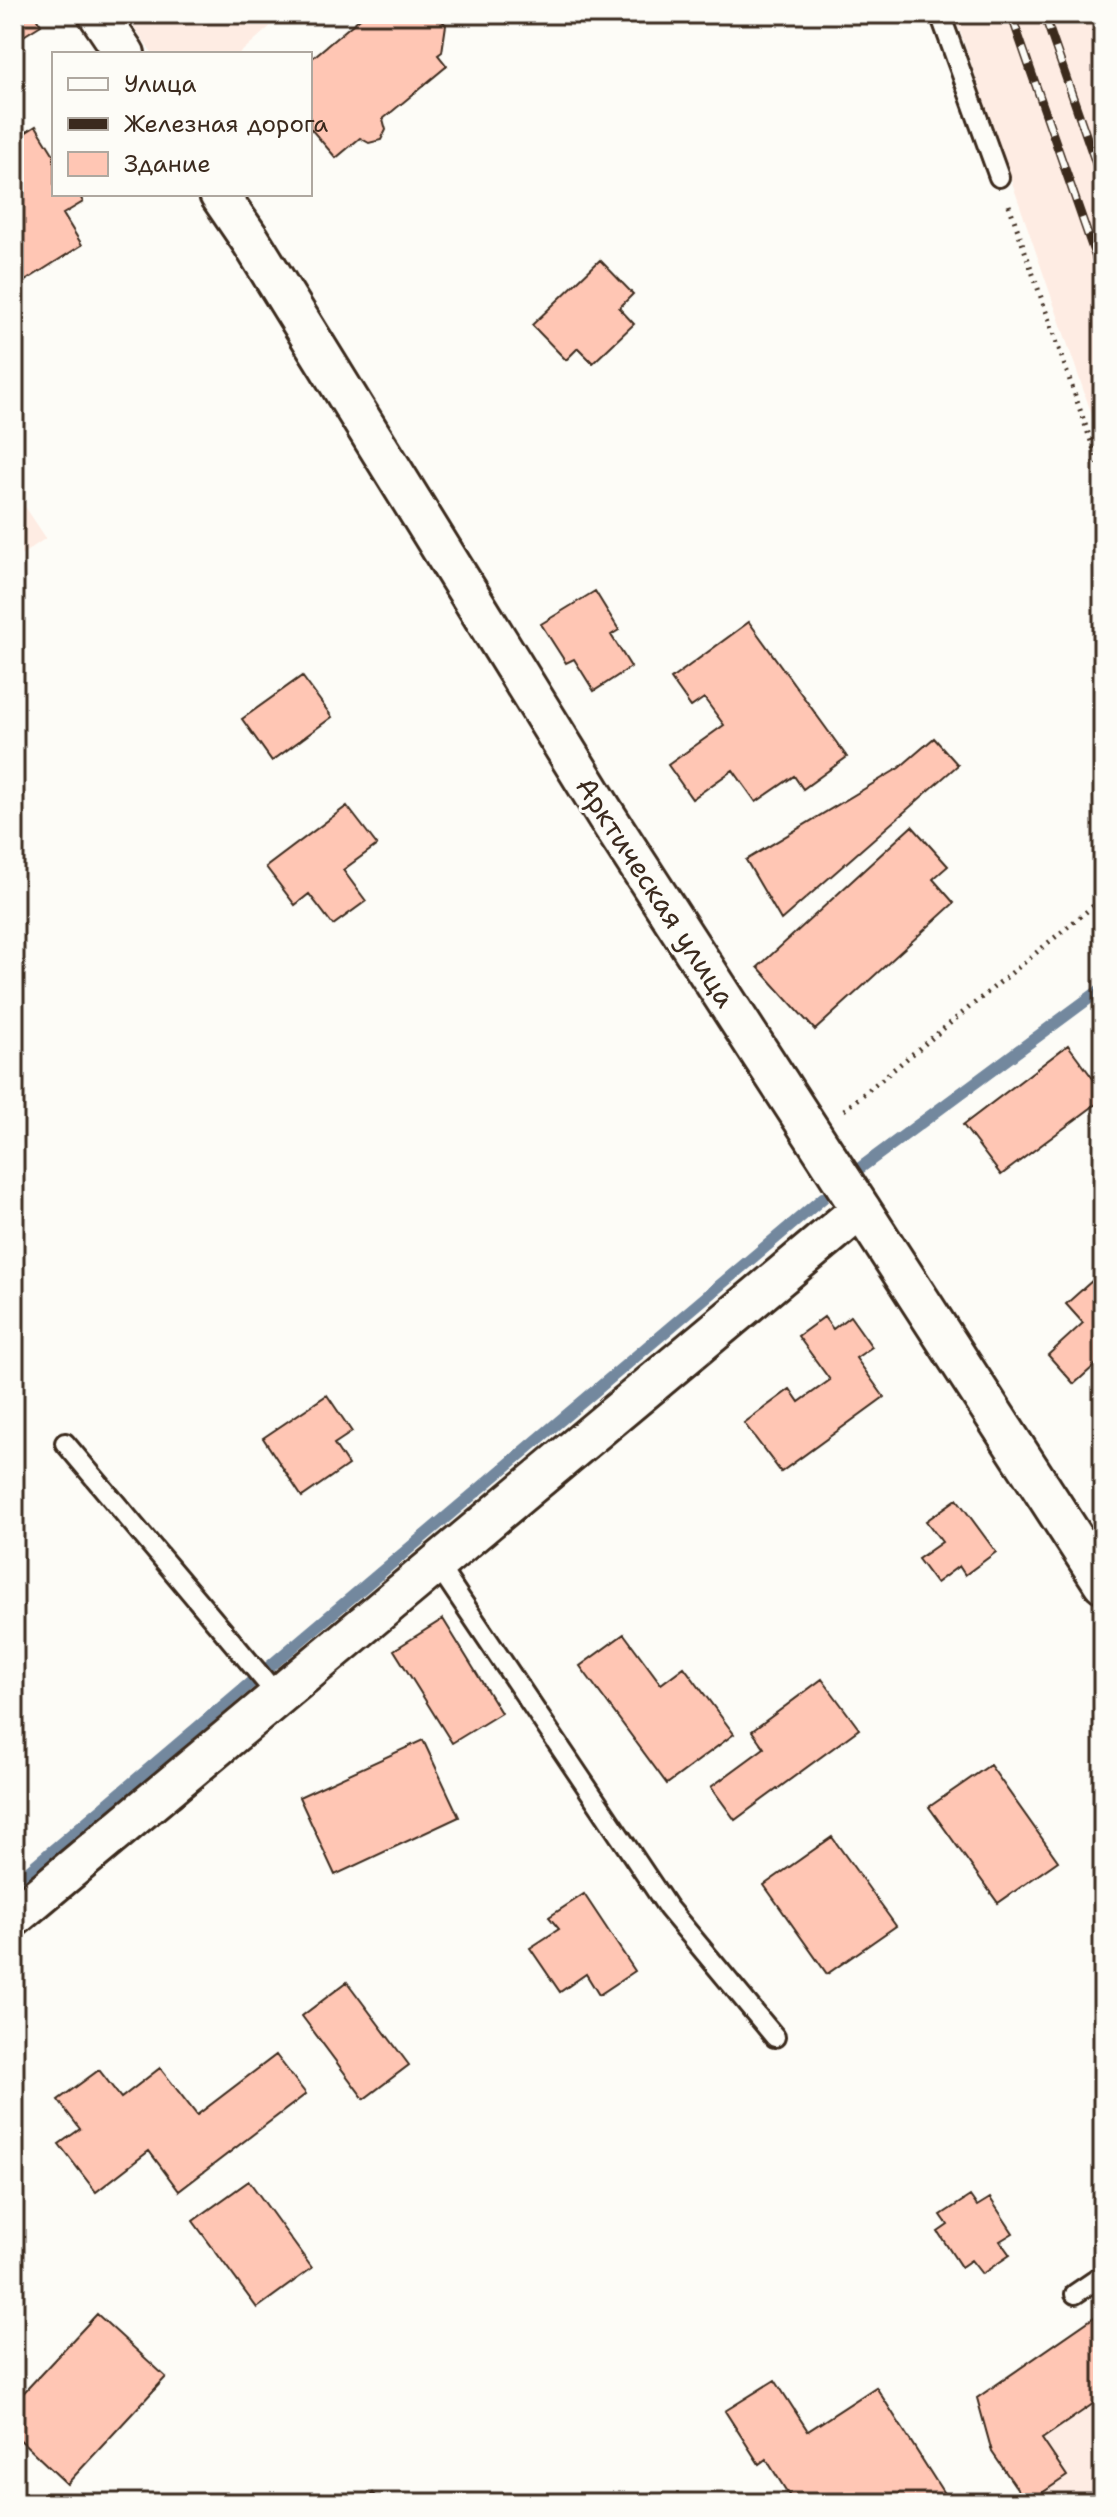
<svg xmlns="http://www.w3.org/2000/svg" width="1117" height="2517" viewBox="0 0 1117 2517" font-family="'Shantell Sans',sans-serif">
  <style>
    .built { fill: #feece3 }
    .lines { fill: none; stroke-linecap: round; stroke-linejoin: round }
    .stream { stroke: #73889e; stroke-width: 12 }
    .building { fill: #ffc6b4; stroke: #3b2a1e; stroke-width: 2 }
    .service-casing { stroke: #3b2a1e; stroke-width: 24 }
    .minor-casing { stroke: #3b2a1e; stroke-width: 44 }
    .path { stroke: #3b2a1e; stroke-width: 5; stroke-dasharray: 2 6; stroke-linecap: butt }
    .service { stroke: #fdfcf7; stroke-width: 18 }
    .minor { stroke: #fdfcf7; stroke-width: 38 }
    .rail-casing { stroke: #3b2a1e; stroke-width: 9 }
    .rail { stroke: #fdfcf7; stroke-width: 6; stroke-dasharray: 18; stroke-linecap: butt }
    .labels { text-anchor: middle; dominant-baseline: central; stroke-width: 6; stroke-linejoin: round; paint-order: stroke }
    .street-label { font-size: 28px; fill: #3b2a1e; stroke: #fdfcf7 }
  </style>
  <rect width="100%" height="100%" fill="#fdfcf7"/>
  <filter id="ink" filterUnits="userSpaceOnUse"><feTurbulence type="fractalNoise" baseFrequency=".0125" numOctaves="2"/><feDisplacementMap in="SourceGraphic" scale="16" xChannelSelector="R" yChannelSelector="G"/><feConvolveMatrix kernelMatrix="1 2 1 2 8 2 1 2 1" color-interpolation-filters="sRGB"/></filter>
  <g filter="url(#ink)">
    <!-- built -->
    <path class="built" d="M125,14H284L239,54H153Z
      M954,14H1100L1103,23V447Z
      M14,490L46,538L14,560Z
      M1103,2311V2503H1027L992,2452Z"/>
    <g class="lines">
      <!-- stream -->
      <path class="stream" d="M856,1171L1103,988
        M14,1883L823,1198"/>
    </g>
    <!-- building -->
    <path class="building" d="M14,14H34L41,25L14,42Z
      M365,14H436L446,25L442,52L438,55L447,66L383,119L386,130L381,140L369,143L360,138L336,158L310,128V60Z
      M36,126L54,155V194H79L83,202L63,214L82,245L14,288V140Z
      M600,260L633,294L619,308L634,324L593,363L578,348L566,360L532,325Z
      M595,591L619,630L611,635L631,667L594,691L574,659L566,663L541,624Z
      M749,622L847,757L803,789L794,776L756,802L733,770L692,799L668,765L724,725L704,698L691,707L671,679Z
      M302,676L332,717L272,761L242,719Z
      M934,738L958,765L781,920L746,860L899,768Z
      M347,806L377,845L343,870L366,901L333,925L309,894L295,905L266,867Z
      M912,826L948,866L933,879L954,903L815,1030L758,967Z
      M1068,1045L1103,1092V1099L1001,1175L963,1125Z
      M1093,1280L1103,1291V1358L1074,1384L1048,1355L1083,1323L1066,1304Z
      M850,1316L872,1347L856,1358L884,1397L781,1472L744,1423L790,1389L799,1402L830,1380L798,1336L824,1317L833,1329Z
      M327,1395L352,1432L334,1444L348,1465L302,1497L263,1438Z
      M957,1499L996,1552L965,1575L959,1566L936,1583L918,1559L942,1542L926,1521Z
      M443,1619L501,1713L452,1743L394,1650Z
      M624,1634L661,1684L684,1667L734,1734L667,1784L580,1666Z
      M822,1679L859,1729L735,1820L711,1787L764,1748L752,1731Z
      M423,1740L459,1817L335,1875L299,1797Z
      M990,1765L1058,1861L998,1903L929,1807Z
      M832,1837L896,1926L827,1974L764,1885Z
      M584,1894L635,1971L599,1995L586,1974L560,1992L530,1948L559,1929L549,1917Z
      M347,1982L409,2065L364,2099L302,2016Z
      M276,2055L306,2094L179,2191L149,2151L96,2192L59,2144L80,2129L58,2100L99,2070L121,2098L160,2068L197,2115Z
      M249,2181L312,2268L257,2308L193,2221Z
      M970,2196L977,2206L990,2198L1013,2233L1000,2241L1010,2255L982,2274L971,2260L961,2267L938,2232L948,2225L941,2215Z
      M1103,2311V2397L1042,2439L1067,2476L1027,2503L992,2452L977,2398Z
      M97,2314L166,2377L67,2484L14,2434V2403Z
      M775,2380L808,2431L876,2387L950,2503H794L766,2459L759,2464L725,2411Z
      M373,2493L382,2503H363Z
      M346,2494L355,2503H337Z"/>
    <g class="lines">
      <!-- service casing -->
      <g class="service-casing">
        <path id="service" d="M940,14L999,177
          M65,1443L277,1695
          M437,1564L668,1908L775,2037
          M1075,2294L1103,2275"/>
      </g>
      <!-- minor casing -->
      <g class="minor-casing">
        <path id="minor" d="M98,14L125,54
          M219,194L251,241L607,817L1103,1583
          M14,1917L861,1209"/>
      </g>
      <!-- path -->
      <path class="path" d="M1009,205L1103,476
        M844,1110L1103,898"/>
      <!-- service -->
      <use href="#service" class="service"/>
      <!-- minor -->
      <use href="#minor" class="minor"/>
      <!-- rail casing -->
      <g class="rail-casing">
        <path id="rail" d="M1011,14L1103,278
          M1044,14L1103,184"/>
      </g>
      <!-- rail -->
      <use href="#rail" class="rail"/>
    </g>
  </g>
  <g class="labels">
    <!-- street labels -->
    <g class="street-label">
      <text transform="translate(656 892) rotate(57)">Арктическая улица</text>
    </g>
  </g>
  <!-- margin -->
  <rect width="1117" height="2517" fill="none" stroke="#fdfcf7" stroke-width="48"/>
  <rect x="24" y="24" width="1069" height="2469" fill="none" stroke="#3b2a1e" stroke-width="3" filter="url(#ink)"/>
  <!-- legend -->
  <rect x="52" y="52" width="260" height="144" fill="#fdfcf7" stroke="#afa8a0" stroke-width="2"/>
  <rect x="68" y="78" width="40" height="12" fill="#fdfcf7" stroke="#afa8a0" stroke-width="2"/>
  <text x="124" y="92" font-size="24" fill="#3b2a1e">Улица</text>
  <rect x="68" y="118" width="40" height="12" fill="#3b2a1e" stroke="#afa8a0" stroke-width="2"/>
  <text x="124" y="132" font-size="24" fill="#3b2a1e">Железная дорога</text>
  <rect x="68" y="152" width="40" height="24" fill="#ffc6b4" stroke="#afa8a0" stroke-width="2"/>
  <text x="124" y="172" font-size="24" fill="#3b2a1e">Здание</text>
</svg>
